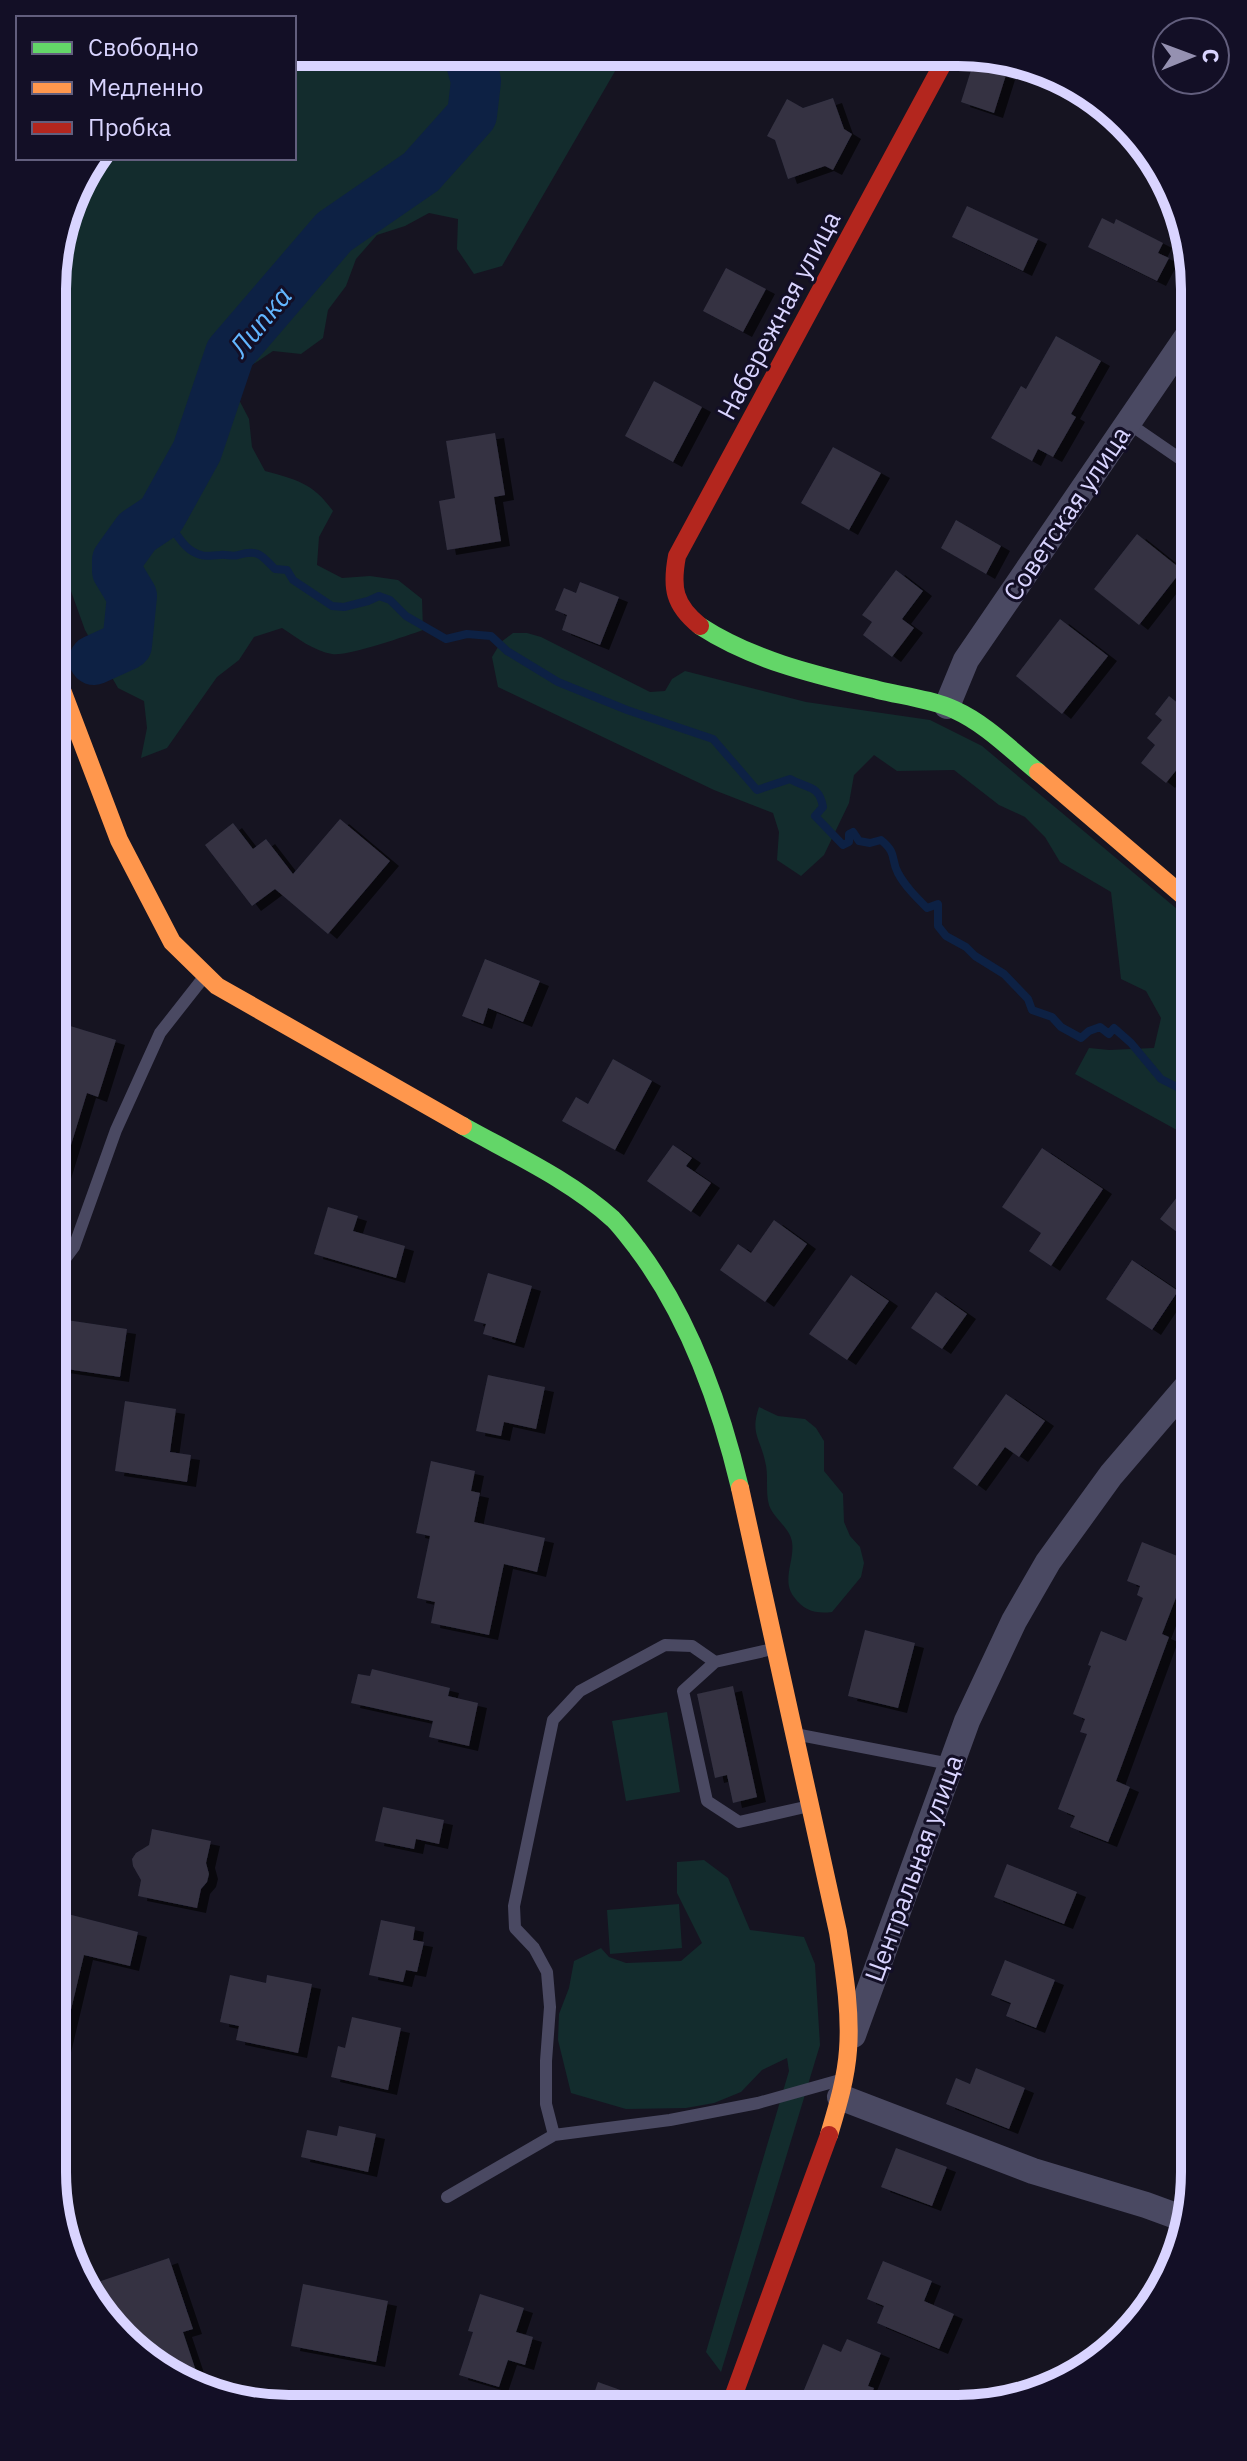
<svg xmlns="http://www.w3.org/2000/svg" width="1247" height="2461" viewBox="0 0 1247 2461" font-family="'IBM Plex Sans',sans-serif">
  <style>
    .green { fill: #132c2d }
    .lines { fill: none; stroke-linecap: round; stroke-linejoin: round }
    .stream { stroke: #0d2144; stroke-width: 8 }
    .river { stroke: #0d2144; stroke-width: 50 }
    .building { fill: #343243; filter: url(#shadow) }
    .lane { stroke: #4a4962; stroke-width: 12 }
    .street { stroke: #4a4962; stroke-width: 26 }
    .fast { stroke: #63d668; stroke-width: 18 }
    .slow { stroke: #ff974d; stroke-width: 18 }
    .jam { stroke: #b3261e; stroke-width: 18 }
    .labels { text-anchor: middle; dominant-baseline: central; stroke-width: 6; stroke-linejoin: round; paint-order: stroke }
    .street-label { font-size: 26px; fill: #d9d4ff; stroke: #130f26 }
    .water-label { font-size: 28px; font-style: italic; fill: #62b6ff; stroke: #130f26 }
    .rim { fill: none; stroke: #d9d4ff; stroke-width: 10 }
  </style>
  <defs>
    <filter id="shadow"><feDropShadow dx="9" dy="5" stdDeviation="0" flood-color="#0009"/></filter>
  </defs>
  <rect width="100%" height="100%" fill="#161421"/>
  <!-- green -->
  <path class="green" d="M294,52L625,54L502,266L474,274L457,249L458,219L429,213L405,226L377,235L356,259L346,286L328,310L323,338L301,354L273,351L249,367L236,394L249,419L252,447L265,471C297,480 313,483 333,511L319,537L317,565L342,578L370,576L398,580L422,599L423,630C406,636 346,657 332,654C314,651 297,638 282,628L254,637L239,660L217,677L167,748L141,758L147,728L144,701L118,688L85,630L54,544V259L77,184L96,158H294Z
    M513,633H527L541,637L650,692L665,691L672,679L685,671L806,702L930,720L982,746L1195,924V1140L1075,1074L1089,1048L1109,1050L1154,1048L1161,1018L1146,991L1121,979L1111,892L1060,862L1045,837L1025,817L999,805L954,770L897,771L874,755L854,775L849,803L824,855L801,876L777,860L779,832L773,813L714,790L498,687L492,657L501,642Z
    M759,1407L778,1416L805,1419L816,1428L824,1441V1471L843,1494L844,1522L850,1536L860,1547L864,1563L861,1577L832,1612C816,1614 804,1611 794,1597C781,1580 795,1561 792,1542C790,1528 774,1519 769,1505C765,1491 769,1475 765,1461C760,1438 750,1433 759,1407Z
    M667,1712L680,1792L626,1801L612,1721Z
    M704,1860L728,1878L750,1930L804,1937L815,1964L820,2045L721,2372L706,2352L789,2071L787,2058L762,2070L741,2092L714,2103L686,2108L626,2109L571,2093L558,2040L559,2014L569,1988L574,1961L601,1948L609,1957L626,1963L681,1961L702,1943L677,1893V1862Z
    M679,1904L682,1948L610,1954L607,1910Z"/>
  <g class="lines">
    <!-- stream -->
    <path class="stream" d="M161,516C176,528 181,550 201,555C206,557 214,555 220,555C226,554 233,557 238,555C259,549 261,555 275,569L287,570L293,580L332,606L344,607L368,601L379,596L390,600L406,616L446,639L467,634L491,636L507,651L558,682L627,710L713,739L757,790L790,779C807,789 819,784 823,807L815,816L843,845L849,842V834L853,832L859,841L870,843L881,840C898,854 890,858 898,873C905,886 916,897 927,908L938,904V926L946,936L966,947L975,956L1004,974L1028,999L1032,1010L1052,1017L1061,1027L1081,1038L1089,1031L1100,1027L1109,1034L1114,1028L1131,1043L1161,1079L1195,1096"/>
    <!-- river -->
    <path class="river" d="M94,660L127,645L132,596L117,571V560L137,532L161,516L197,451L230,353L334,232L421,172L472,115L476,81L471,63L472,53"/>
  </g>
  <!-- building -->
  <path class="building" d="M973,64L1006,75L994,113L961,102Z
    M833,98L844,129L852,134L833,170L825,166L788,179L775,140L767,136L787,99L803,108Z
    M967,206L1038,239L1023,271L952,237Z
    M1102,218L1114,224L1116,219L1163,243L1158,253L1169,258L1157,281L1088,247Z
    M726,268L766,289L743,332L703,311Z
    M1056,336L1101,361L1071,414L1076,417L1053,457L1038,449L1032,461L991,438L1021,386L1026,389Z
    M654,381L702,407L673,462L625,436Z
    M495,433L505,495L494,497L501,541L447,550L439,501L455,498L446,441Z
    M833,447L881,473L849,530L801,503Z
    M956,520L1001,546L986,574L941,548Z
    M1137,534L1182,570L1139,625L1094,589Z
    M896,570L923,591L902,619L914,628L892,657L863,635L872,622L862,615Z
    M580,582L619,597L600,645L562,630L567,615L555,610L564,588L576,593Z
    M1060,619L1108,656L1062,714L1016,676Z
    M1169,696L1195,717V747L1166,783L1141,763L1155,745L1147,738L1162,720L1155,714Z
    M340,819L390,861L328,934L275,889L252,906L205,845L233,823L253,849L266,839L293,874Z
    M485,959L540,981L523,1022L488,1008L483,1024L462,1016Z
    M67,1025L116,1040L98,1097L87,1093L58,1187L53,1186V1034L63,1037Z
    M613,1059L652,1081L615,1150L562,1121L576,1097L588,1104Z
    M673,1145L692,1158L686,1166L711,1183L691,1212L647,1181Z
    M1042,1148L1103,1189L1051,1266L1029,1251L1041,1233L1002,1207Z
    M1195,1174V1246L1160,1219Z
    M328,1207L358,1216L353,1231L405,1246L396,1278L314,1254Z
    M774,1220L807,1244L765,1302L720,1270L738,1244L751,1253Z
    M1132,1260L1178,1291L1152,1330L1106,1299Z
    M488,1273L532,1286L515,1343L483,1334L486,1324L474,1321Z
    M851,1275L889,1301L847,1360L809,1334Z
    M936,1292L967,1314L942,1349L911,1328Z
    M53,1318L127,1329L120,1377L53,1367Z
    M488,1375L545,1387L536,1429L504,1422L501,1436L476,1431Z
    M1006,1394L1045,1421L1019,1457L1005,1447L977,1486L953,1468Z
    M125,1401L176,1409L170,1452L191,1455L187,1482L115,1471Z
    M431,1461L475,1471L471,1491L480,1493L474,1522L545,1538L537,1572L504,1564L489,1635L431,1623L435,1602L417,1598L430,1536L416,1533Z
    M1142,1542L1190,1561L1162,1634L1169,1637L1116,1781L1130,1787L1108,1842L1070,1827L1075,1816L1058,1809L1087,1734L1080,1732L1085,1719L1073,1714L1091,1666L1088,1665L1101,1631L1126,1641L1143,1598L1137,1595L1140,1586L1127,1581Z
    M865,1630L915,1643L898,1708L848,1696Z
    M372,1669L450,1688L448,1696L478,1703L469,1746L429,1737L433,1721L351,1703L358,1674L370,1676Z
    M733,1686L757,1797L733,1803L727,1775L715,1778L697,1694Z
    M383,1807L444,1820L439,1844L416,1839L414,1849L375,1841Z
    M152,1829L211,1841L206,1863L209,1874L207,1882L201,1889L197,1908L138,1896L141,1880L133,1866L132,1859L136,1853L149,1845Z
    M1007,1864L1077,1892L1064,1924L994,1897Z
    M60,1912L138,1932L130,1966L84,1955L61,2052L52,2051V1944Z
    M381,1920L415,1927L413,1940L424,1942L417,1972L406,1970L403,1982L369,1975Z
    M1005,1960L1055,1980L1036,2028L1006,2016L1011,2003L991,1995Z
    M230,1975L266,1983L267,1975L312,1984L298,2053L236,2040L239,2026L220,2022Z
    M352,2017L401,2028L388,2090L331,2077L338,2046L345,2048Z
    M976,2068L1025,2088L1009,2129L946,2104L956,2078L970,2084Z
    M339,2126L376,2134L368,2172L301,2157L307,2130L337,2136Z
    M896,2148L947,2167L932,2206L881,2187Z
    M169,2258L193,2329L183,2332L199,2380L133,2350L117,2326L101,2281Z
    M883,2261L932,2281L924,2301L954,2314L939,2349L877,2323L884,2306L867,2299Z
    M303,2284L388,2301L376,2362L291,2346Z
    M480,2294L524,2308L516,2332L533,2337L525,2365L508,2360L499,2387L459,2375L473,2332L468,2331Z
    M847,2339L881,2353L868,2386L874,2388L866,2409H813L799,2402L823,2344L841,2352Z
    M598,2382L662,2405V2408H589Z"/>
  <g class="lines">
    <!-- lane -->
    <path class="lane" d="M1128,423L1195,469
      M53,1275L74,1247L116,1130L160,1033L204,977
      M773,1649L715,1662L683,1691L707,1801L739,1822L805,1807
      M800,1735L950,1764
      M554,2135L546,2104V2061L550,2007L547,1972L534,1948L515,1928L514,1906L553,1720L580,1691L665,1645L692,1646L715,1662
      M447,2197L554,2135L670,2120L758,2103L840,2080"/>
    <!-- street -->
    <path class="street" d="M947,706L966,660L1195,325
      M853,2035L967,1721L1014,1621L1048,1562L1111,1475L1195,1377
      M840,2097L1033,2171L1146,2205L1187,2220"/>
    <!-- fast -->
    <path class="fast" d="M700,626C754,661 816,675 878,690C903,696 931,699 955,710C986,724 1011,750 1038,772
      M463,1126C513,1154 570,1180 613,1219C622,1228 629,1238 637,1248C689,1317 720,1404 740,1488"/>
    <!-- slow -->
    <path class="slow" d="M54,669L119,840L172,942L217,986L463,1126
      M1038,772L1195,906
      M740,1488L838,1932C844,1971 851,2011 848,2050C846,2079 837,2108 829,2135"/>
    <!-- jam -->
    <path class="jam" d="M700,626C674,605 671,588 677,556L947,56
      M729,2408L829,2135"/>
  </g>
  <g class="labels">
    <!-- street labels -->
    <g class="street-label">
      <text transform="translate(778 315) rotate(-62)">Набережная улица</text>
      <text transform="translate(1066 513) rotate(-56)">Советская улица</text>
      <text transform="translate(913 1868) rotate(-70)">Центральная улица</text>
    </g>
    <!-- water labels -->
    <g class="water-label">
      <text transform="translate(260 321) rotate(-51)">Липка</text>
    </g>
  </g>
  <!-- crop -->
  <path d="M0 0H1247V2461H0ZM289 66H958A223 223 0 0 1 1181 289V2172A223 223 0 0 1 958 2395H289A223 223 0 0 1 66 2172V289A223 223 0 0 1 289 66Z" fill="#130f26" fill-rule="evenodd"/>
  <path class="rim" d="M289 66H958A223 223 0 0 1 1181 289V2172A223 223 0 0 1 958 2395H289A223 223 0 0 1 66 2172V289A223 223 0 0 1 289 66Z"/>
  <!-- legend -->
  <rect x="16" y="16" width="280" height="144" fill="#130f26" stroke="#625e7d" stroke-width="2"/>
  <rect x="32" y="42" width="40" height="12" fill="#63d668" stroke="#625e7d" stroke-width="2"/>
  <text x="88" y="56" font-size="24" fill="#d9d4ff">Свободно</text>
  <rect x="32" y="82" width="40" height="12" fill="#ff974d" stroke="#625e7d" stroke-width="2"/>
  <text x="88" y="96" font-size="24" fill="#d9d4ff">Медленно</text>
  <rect x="32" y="122" width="40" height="12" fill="#b3261e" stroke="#625e7d" stroke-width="2"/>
  <text x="88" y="136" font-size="24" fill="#d9d4ff">Пробка</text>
  <!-- north arrow -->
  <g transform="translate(1191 56) rotate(89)"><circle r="38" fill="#130f26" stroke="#625e7d" stroke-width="2"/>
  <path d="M0-6L14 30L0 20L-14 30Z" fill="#9591b1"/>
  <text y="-12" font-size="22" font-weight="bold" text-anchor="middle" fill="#d9d4ff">С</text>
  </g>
</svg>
